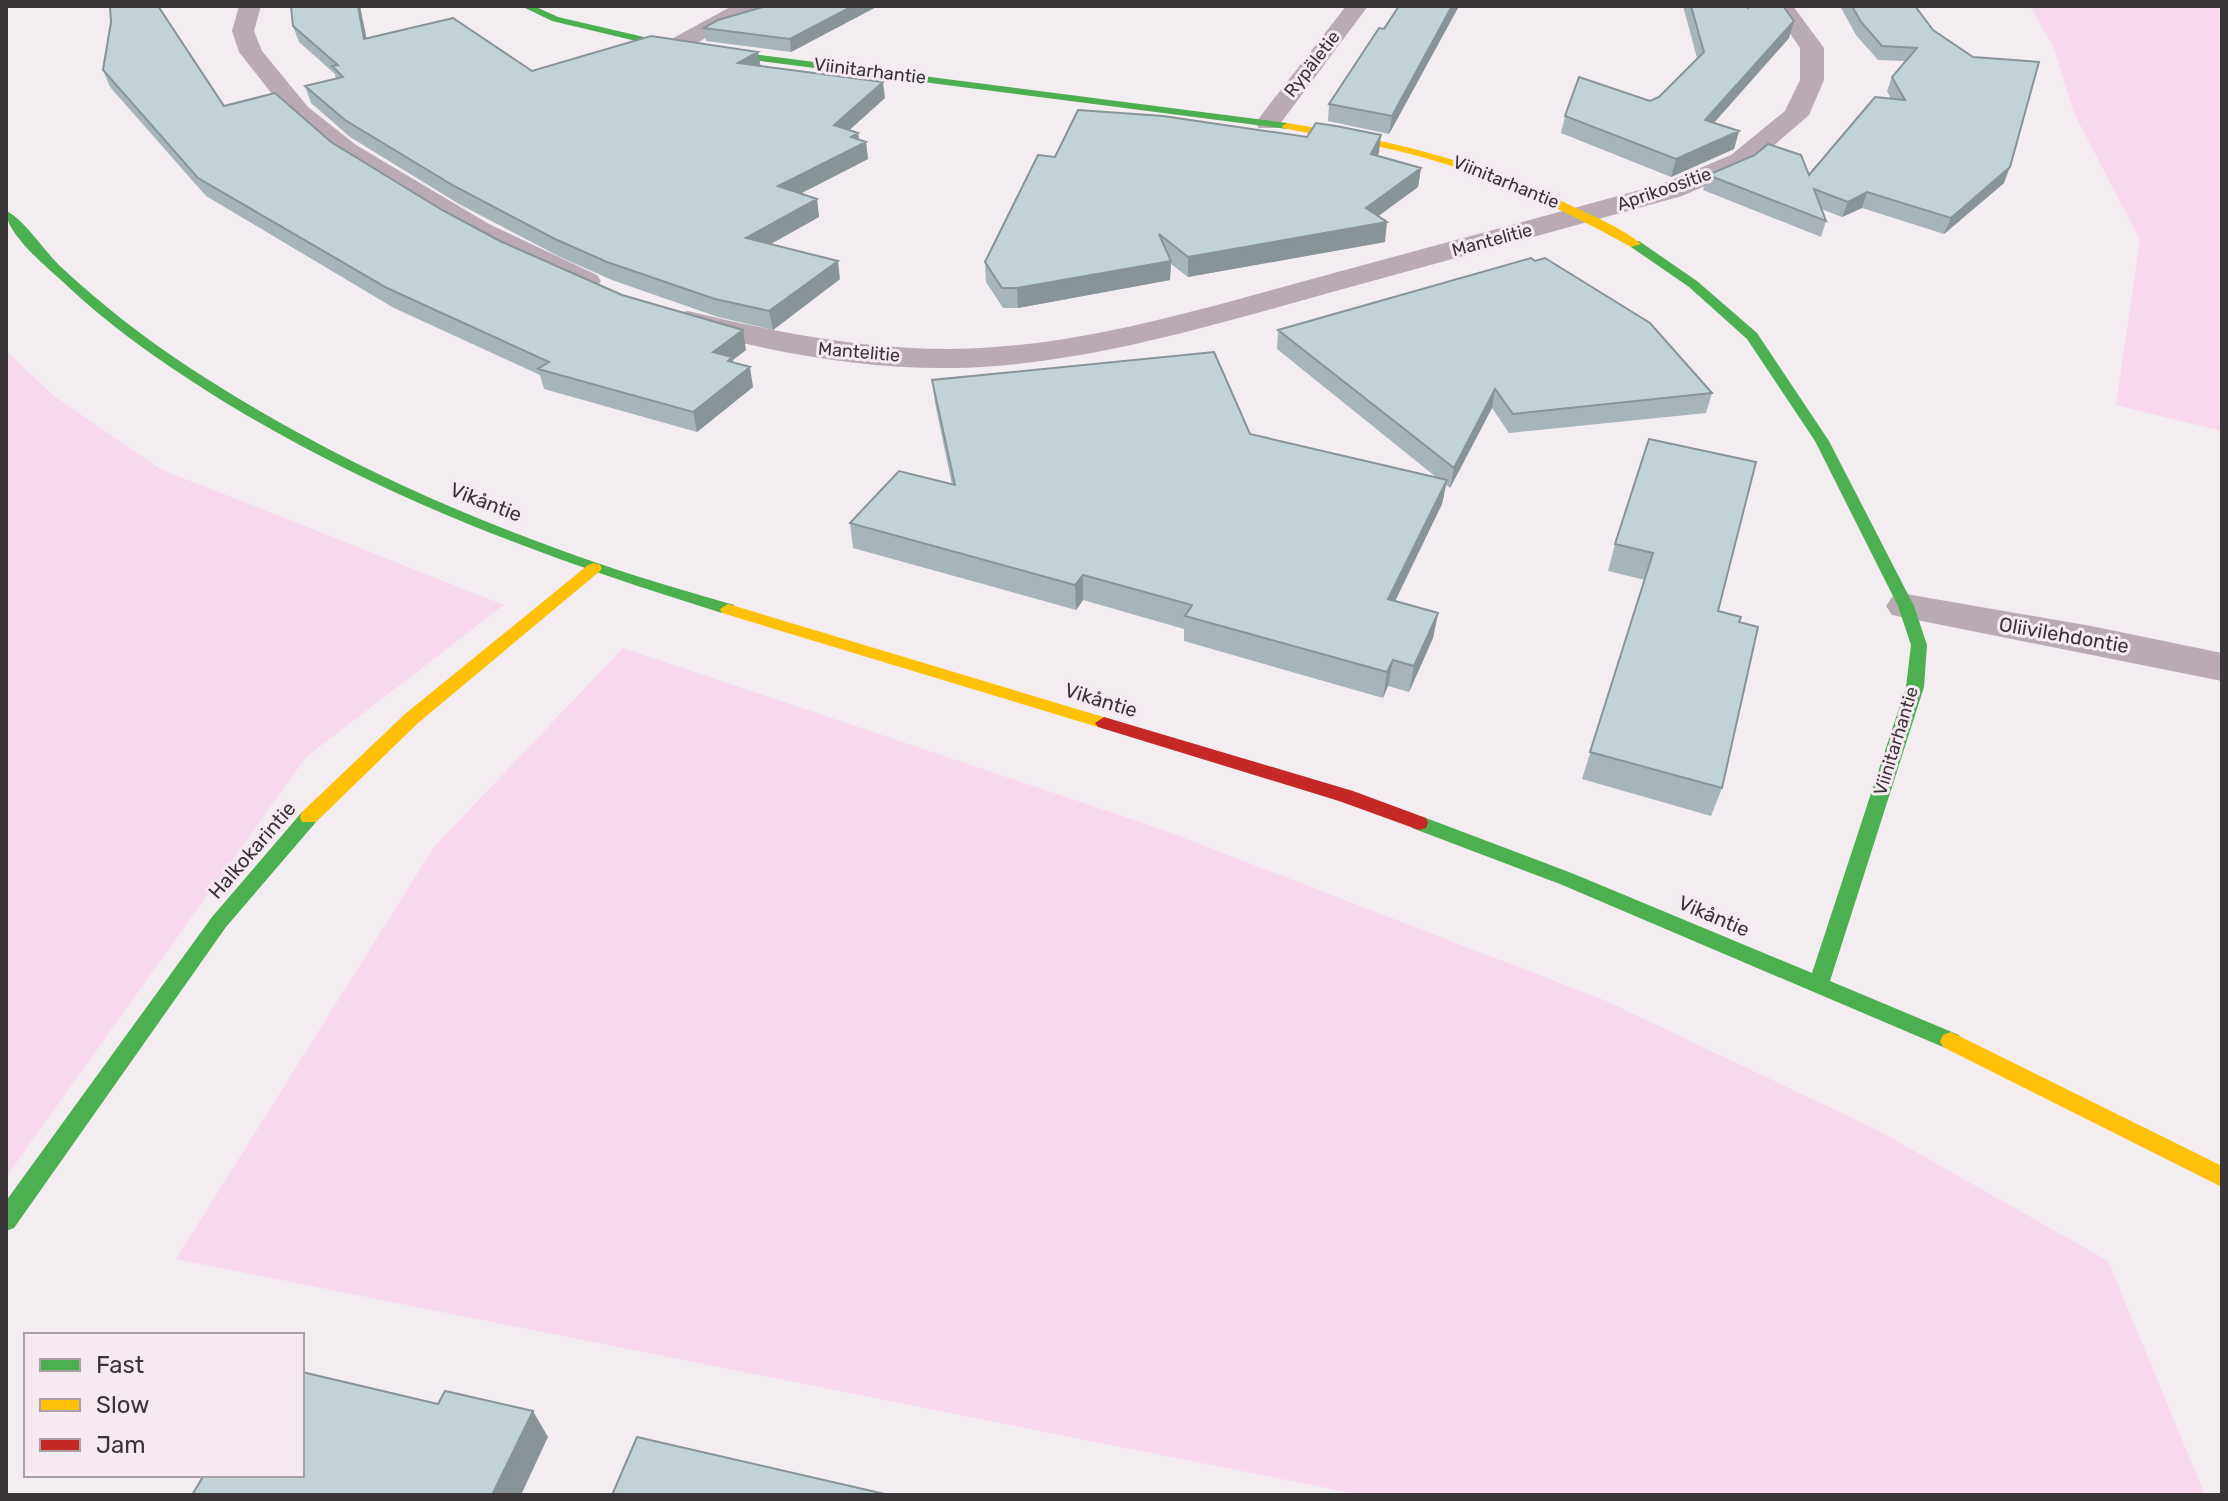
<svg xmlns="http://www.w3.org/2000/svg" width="2228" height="1501" viewBox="0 0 2228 1501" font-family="Rubik,sans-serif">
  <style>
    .green { fill: #f8d9ee }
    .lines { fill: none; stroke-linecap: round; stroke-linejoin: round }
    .street { fill: #b9aab4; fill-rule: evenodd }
    .fast { fill: #4caf50; fill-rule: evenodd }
    .slow { fill: #ffc107; fill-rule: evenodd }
    .jam { fill: #c62828; fill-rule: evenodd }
    .wall { fill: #a7b5ba }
    .shaded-wall { fill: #889497 }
    .building { fill: #c2d3d8; stroke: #889497; stroke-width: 2 }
    .labels { text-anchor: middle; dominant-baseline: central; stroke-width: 6; stroke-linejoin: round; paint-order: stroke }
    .far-street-label { font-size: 18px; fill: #393437; stroke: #f6e9f2 }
    .street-label { font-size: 20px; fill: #393437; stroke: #f6e9f2 }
  </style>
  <rect width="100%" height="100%" fill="#f3ecf1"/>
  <!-- green -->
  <path class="green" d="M2030,6H2222V431L2116,405L2140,240L2074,113L2054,48Z
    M6,351L54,396L160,469L504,605L306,757L6,1177Z
    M623,648L1155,827L1604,1000L1879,1131L2108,1261L2205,1495H1362L176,1259L434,847Z"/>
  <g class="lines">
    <!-- street -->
    <path class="street" d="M239,6H261L254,31L262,51L308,107L356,145L489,224L597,275L601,281L597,287L586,290L575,287L469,236L338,157L290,117L239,52L232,31Z
      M732,6H759L682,52H666L662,47L666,42Z
      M1346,6H1368L1277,128H1259L1255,123L1259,118Z
      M1771,6H1793L1824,48V80L1809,115L1749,167L1682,196C1563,229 1444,261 1325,294C1203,328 1079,366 952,368C858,369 767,351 677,327L672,320L677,313L688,311C775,332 861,349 951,349C1074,348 1194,311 1312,279C1429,247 1546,216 1662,184L1731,155L1785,111L1800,80V48Z
      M1906,594L2091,626L2222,653V681L1892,615L1886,606L1892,597Z"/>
    <!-- fast -->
    <path class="fast" d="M521,6H534L558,17L674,44L1287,123L1292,126L1287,129L674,50L552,21Z
      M6,211C23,218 45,252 61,267C101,304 144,338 190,368C317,451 456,515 600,564C644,579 689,592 734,605L736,609L734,613H722C547,558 390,502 231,406C171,369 112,329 61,280C44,265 6,233 6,211Z
      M1631,241H1639L1697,281L1757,333L1829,441L1914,606L1927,645L1924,687L1830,981L1959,1035L1962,1041L1959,1047L1951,1050L1943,1047L1560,884L1412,828L1410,823L1412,818H1426L1574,874L1812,973L1906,687L1911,645L1898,606L1815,441L1747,339L1689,287L1631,247Z
      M309,810L316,812L318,817L316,822L226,927L14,1228L6,1231V1201L212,917L302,812Z"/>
    <!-- slow -->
    <path class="slow" d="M1287,123C1387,139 1485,163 1576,208C1597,218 1624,229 1641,244L1631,247C1564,209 1496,178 1422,157C1376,144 1330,138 1283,128L1282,126Z
      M594,563L600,565L602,568L600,571L418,723L316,822H302L300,817L302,812L405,714L588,565Z
      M728,604L1110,719L1113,723L1110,727H1098L722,613L720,609Z
      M1951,1032L2222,1166V1187L1943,1047L1940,1041L1943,1035Z"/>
    <!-- jam -->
    <path class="jam" d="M1104,717L1353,791L1426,818L1428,823L1426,828L1419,830L1339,801L1098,727L1095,723Z"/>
  </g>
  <!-- wall -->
  <path class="wall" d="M756,6H878L791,52L706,41L704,28L757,9Z
    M1399,6H1459L1389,134L1328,121L1329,104Z
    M1683,6H1747L1748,8L1789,38L1714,123L1739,131L1734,149L1671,177L1561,133L1565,116L1650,101L1659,97L1697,58Z
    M1840,6H1915L2004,183L1944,234L1862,208L1842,217L1821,209L1826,221L1821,237L1703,190L1708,175H1809L1891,99L1887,91L1892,77L1905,61L1878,60L1856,35Z
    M293,26L366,38L532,71L760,66L885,98L849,130L858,133L859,140L866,142L868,159L800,194L817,199L819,217L771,244L840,279L773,330L718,317L612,280L560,257L459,204L350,137L311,103L305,86L336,79L335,74L299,42Z
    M103,70L224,106L331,142L442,210L500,241L746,350L733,360V362L753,387L697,432L544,389L540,375L394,308L206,196L110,87Z
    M1381,135L1377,155L1421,168L1418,187L1378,216L1385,242L1188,277L1171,264L1170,280L1018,308H1003L986,282L985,262L1055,157L1307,137Z
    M1278,330L1712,393L1706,413L1509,433L1492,408L1450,488L1446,485L1442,504L1395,601L1438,613L1433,638L1409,692L1388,686L1383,698L1184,641V629L1083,600L1076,610L853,548L850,523L952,485L935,403L932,380L1250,434L1436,477L1277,349Z
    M1649,439L1718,611L1739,622L1722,788L1711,816L1582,779L1645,580L1608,571L1615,544Z"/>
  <!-- shaded-wall -->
  <path class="shaded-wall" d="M358,6H360L370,55L364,39Z
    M853,6H878L791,52L790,39Z
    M1452,6H1459L1389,134L1392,116Z
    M1794,21L1789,38L1701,137L1705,120Z
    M758,52L761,68L738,63Z
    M883,82L885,98L836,142L834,125Z
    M1739,131L1734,149L1671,177L1676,159Z
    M858,133L860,145L866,142L868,159L780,204L778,186Z
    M1381,135L1379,153L1368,172L1371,154Z
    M2010,167L2004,183L1944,234L1951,218Z
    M1421,168L1418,187L1365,226L1387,222L1385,242L1188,277V257Z
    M1867,192L1862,208L1842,217L1848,202Z
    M817,199L819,217L749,256L746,238Z
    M838,261L840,279L773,330L769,311Z
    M1171,261L1170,280L1018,308L1017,288Z
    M743,330L746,350L733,360L736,377L713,352Z
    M750,367L753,387L697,432L693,412Z
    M1495,389L1492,408L1450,488L1454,468Z
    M1447,480L1442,504L1384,624L1388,599Z
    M1083,575V600L1076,610L1075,585Z
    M1438,613L1433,638L1409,692L1414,666Z
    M1393,660L1388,686L1383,698L1387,672Z
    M533,1411L548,1437L521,1495H492Z"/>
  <!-- building -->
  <path class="building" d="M110,6H158L224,106L275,93L331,142L442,210L500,241L622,295L743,330L713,352L732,357L728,361L750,367L693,412L538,369L549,362L387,288L198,178L103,70L111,22Z
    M291,6H358L364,39L453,18L532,71L651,36L758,52L738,63L883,82L834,125L858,133L851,137L866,142L778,186L817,199L746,238L838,261L769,311L715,299L607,262L555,239L454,186L345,120L305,86L343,77L332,66L338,65L293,26Z
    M766,6H853L790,39L704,28L718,20Z
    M1399,6H1452L1392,116L1329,104L1379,28L1384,29Z
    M1691,6H1747L1748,8L1750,6H1783L1794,21L1705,120L1739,131L1676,159L1565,116L1579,77L1650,101L1659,97L1704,52Z
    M1852,6H1915L1933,30L1973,57L2039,62L2010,167L1951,218L1867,192L1848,202L1814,189L1826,221L1708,175L1755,155L1768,144L1801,155L1809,175L1875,97L1905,100L1892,77L1917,48L1882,46L1861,22Z
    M1078,110L1163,116L1307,137L1316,123L1336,126L1381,135L1371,154L1421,168L1366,208L1387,222L1188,257L1159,234L1171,261L1017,288H1002L985,262L1038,155L1055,157Z
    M1531,258L1535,261L1545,258L1650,323L1712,393L1513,414L1495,389L1454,468L1278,330Z
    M1214,352L1250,434L1447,480L1388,599L1438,613L1414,666L1393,660L1387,672L1185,616L1192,605L1083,575L1075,585L850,523L899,471L955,485L932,380Z
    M1649,439L1756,462L1718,611L1741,617L1739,622L1758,627L1722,788L1590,752L1653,553L1615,544Z
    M302,1372L438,1404L445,1391L533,1411L492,1495H192L204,1475H302Z
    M637,1437L889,1495H612Z"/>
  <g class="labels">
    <!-- far-street labels -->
    <g class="far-street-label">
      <text transform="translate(1312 64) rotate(-52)">Rypäletie</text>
      <text transform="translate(870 71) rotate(7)">Viinitarhantie</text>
      <text transform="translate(1506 182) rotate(22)">Viinitarhantie</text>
      <text transform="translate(1664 189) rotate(-19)">Aprikoositie</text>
      <text transform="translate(1492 240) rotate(-15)">Mantelitie</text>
      <text transform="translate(859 352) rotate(5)">Mantelitie</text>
      <text transform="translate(1896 741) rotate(-73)">Viinitarhantie</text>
    </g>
    <!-- street labels -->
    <g class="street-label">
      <text transform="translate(486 502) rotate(21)">Vikåntie</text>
      <text transform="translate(2064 635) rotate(10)">Oliivilehdontie</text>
      <text transform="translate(1101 700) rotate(17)">Vikåntie</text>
      <text transform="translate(252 850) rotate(-49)">Halkokarintie</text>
      <text transform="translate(1714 916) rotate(23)">Vikåntie</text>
    </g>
  </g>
  <!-- border -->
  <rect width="2228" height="1501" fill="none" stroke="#393437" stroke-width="16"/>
  <!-- legend -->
  <rect x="24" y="1333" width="280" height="144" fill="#f6e9f2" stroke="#aaa1a7" stroke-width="2"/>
  <rect x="40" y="1359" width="40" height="12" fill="#4caf50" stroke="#aaa1a7" stroke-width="2"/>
  <text x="96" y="1373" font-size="24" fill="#393437">Fast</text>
  <rect x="40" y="1399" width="40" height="12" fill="#ffc107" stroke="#aaa1a7" stroke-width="2"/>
  <text x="96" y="1413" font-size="24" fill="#393437">Slow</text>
  <rect x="40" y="1439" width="40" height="12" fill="#c62828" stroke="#aaa1a7" stroke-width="2"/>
  <text x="96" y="1453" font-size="24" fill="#393437">Jam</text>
</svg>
